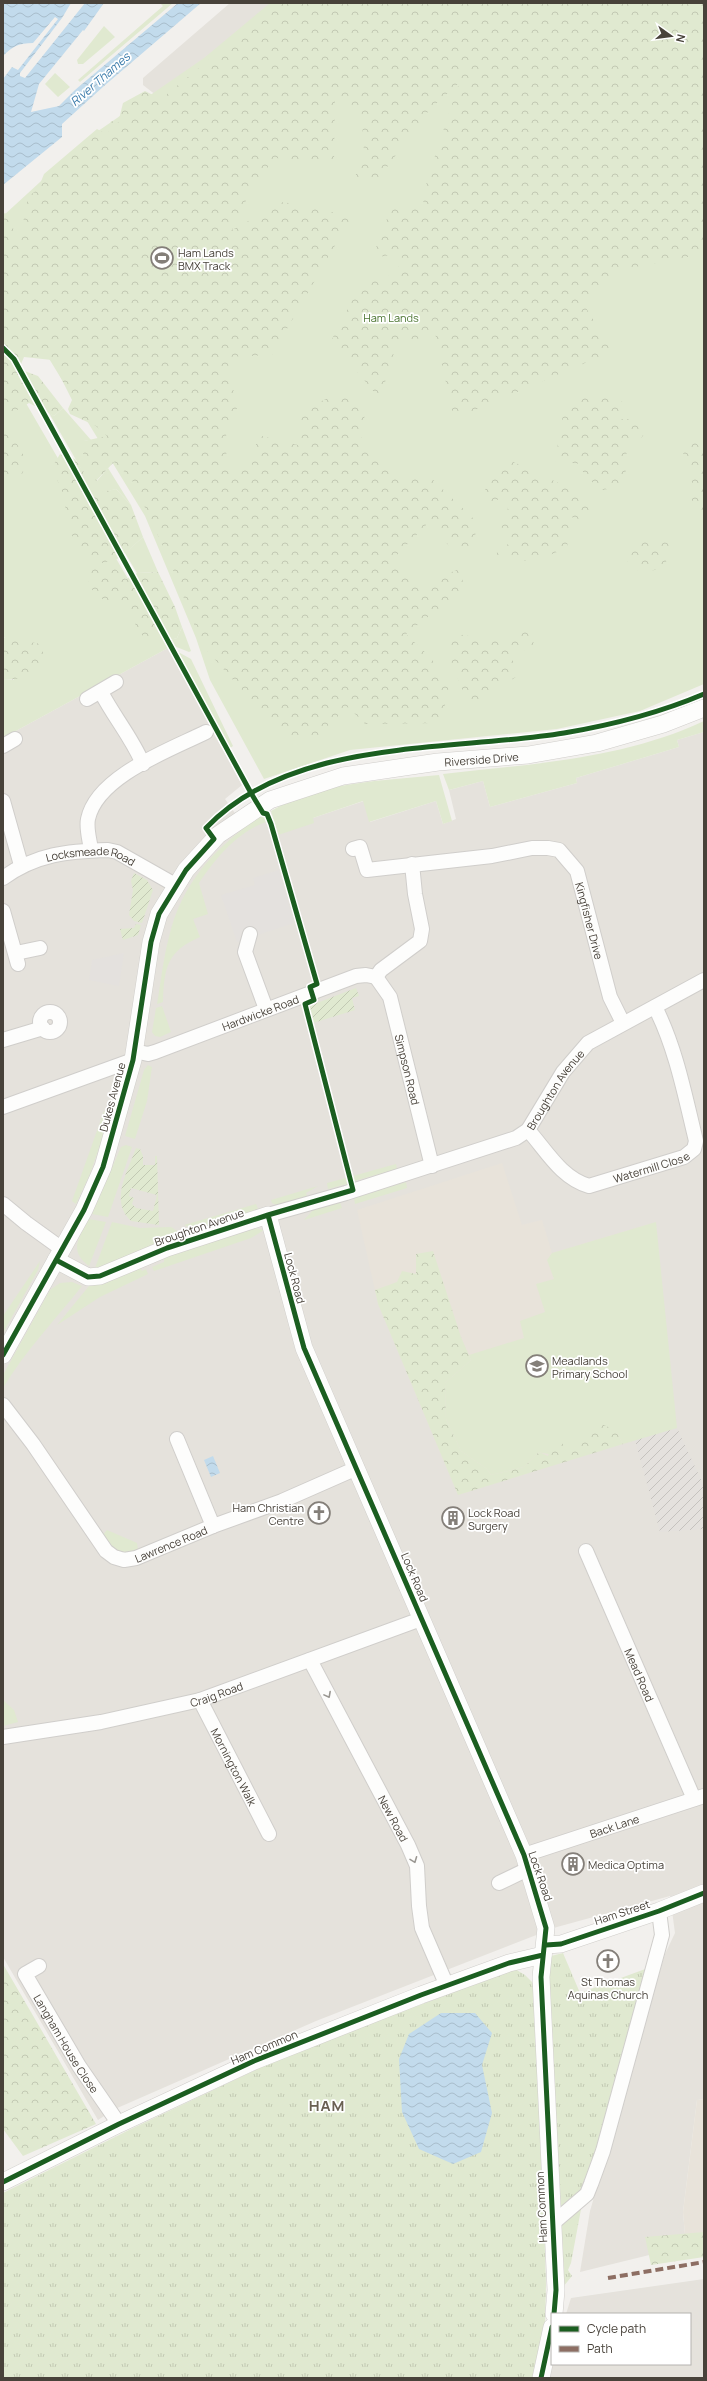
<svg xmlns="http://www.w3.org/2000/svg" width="707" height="2381" viewBox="0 0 707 2381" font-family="Manrope,sans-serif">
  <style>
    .residential { fill: #e5e2dc }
    .industrial { fill: url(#industrial-furrows) }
    .education { fill: #e8e3da }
    .grass { fill: #e0e9d0 }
    .forest { fill: url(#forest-crowns) }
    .park { fill: url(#park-tufts) }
    .garden { fill: url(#garden-furrows); fill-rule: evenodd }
    .parking { fill: #e4e1de }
    .water { fill: url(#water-waves) }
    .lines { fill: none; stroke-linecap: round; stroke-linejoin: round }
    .minor-casing { stroke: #d0cecb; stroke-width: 16 }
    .tertiary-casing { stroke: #d0cecb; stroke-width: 18 }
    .minor { stroke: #fdfdfc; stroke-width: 14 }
    .tertiary { stroke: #fdfdfc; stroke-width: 17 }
    .quiet { stroke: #8d6e63; stroke-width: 4; stroke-dasharray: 8 4; stroke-linecap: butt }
    .cycleway-casing { stroke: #fff; stroke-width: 8 }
    .cycleway { stroke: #1b5e20; stroke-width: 5 }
    .oneway { stroke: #999691 }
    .labels { text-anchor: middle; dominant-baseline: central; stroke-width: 3.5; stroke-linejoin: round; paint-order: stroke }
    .poi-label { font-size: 11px; fill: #48423a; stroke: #fff; text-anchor: start }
    .park-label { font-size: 11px; fill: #4b7531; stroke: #fff }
    .street-label { font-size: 11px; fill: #48423a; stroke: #fff }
    .water-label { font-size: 12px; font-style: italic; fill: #3c7cab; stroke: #fff }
    .district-label { font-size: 15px; font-weight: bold; letter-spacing: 1px; fill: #6a6052; stroke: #fff }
  </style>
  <defs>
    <pattern id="industrial-furrows" width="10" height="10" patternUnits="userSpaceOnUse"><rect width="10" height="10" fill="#e4e1dd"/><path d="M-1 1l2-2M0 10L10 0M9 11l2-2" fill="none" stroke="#c5c2be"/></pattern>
    <pattern id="forest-crowns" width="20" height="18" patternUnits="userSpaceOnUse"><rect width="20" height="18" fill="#e0e9d0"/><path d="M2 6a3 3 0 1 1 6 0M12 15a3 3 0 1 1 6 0" fill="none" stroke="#c2c9b3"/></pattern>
    <pattern id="park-tufts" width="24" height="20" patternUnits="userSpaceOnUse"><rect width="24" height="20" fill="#e0e9d0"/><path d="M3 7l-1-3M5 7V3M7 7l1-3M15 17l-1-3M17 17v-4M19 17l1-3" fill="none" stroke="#c2c9b3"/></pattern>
    <pattern id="garden-furrows" width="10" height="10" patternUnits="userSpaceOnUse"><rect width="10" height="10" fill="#e0e9d0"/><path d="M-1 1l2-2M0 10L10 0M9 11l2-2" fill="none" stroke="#c2c9b3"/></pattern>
    <pattern id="water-waves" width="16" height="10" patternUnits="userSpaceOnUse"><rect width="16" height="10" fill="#c2dbec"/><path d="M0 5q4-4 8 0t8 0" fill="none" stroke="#a8bdcb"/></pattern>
  </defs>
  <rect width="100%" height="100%" fill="#f2f0ed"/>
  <!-- residential -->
  <path class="residential" d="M230,3H278L161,99L143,85V78Z
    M168,648L242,785L225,799L244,826L271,811L278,835L313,818L364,801L370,822L436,801L443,824L456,819L449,790L483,781L490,807L577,783L576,778L679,747L677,740L704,732V2099L697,2100L683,2212L686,2246L580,2272L590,2211L665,1954L675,1933L670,1896L557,1927L316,2021L115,2109L98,2120L3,1957V738Z
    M704,2279V2378H549L552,2364H690V2314H566L571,2298Z"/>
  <!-- industrial -->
  <path class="industrial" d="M677,1428L704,1486V1529L660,1532L635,1440Z"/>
  <!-- education -->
  <path class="education" d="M502,1163L522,1225L542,1220L552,1253L656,1222L635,1440L458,1495L378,1304L357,1210Z
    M704,2099V2243L686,2246L683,2212L697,2100Z"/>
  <!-- grass -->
  <path class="grass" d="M160,3H173L80,82L78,80L163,6Z
    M270,3H704V684L640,711L557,729L350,750L264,779L210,680L196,638L145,516L48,357L26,348L3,216L88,138L204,58Z
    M104,26L115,37L83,64H78L77,60Z
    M55,73L70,87L58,97L45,84Z
    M5,367L168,648L3,738V679L14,680L5,637H3V368Z
    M63,408L91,440L84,441L97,481L108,468L131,505L116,489L98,494L91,486L49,413L54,416Z
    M143,537L158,572L137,573L125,553Z
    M182,627L191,651L189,652L174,646L170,640L177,638Z
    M180,653L191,659L233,746L229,749L178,654Z
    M704,721V732L677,740L679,747L576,778L577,783L490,807L483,781L449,790L443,774C532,764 623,759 704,721Z
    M439,775L452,821L443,824L436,801L369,822L363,801L313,818L314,823L278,835L271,811C322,781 382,781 439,775Z
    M263,814L266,822C237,832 215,859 199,883L208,914L193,919L200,937C167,951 164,968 163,1002L157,1004C161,982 163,959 169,937C182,881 217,846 263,814Z
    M162,1006L171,1032L160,1037L155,1036L152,1032L156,1008Z
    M148,1065L152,1067L147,1101L135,1139L125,1136L144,1070Z
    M104,1111L110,1116L90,1174L76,1204L72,1201Z
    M126,1145L132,1147L108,1217L92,1214L121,1147Z
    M396,1164L397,1169L354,1181L353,1176Z
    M346,1178L347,1184L328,1189L327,1183Z
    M406,1182L407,1188L355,1204L354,1198Z
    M318,1186L306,1193L307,1196L276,1205L272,1203L271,1200Z
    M340,1202L342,1208L304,1220L313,1210Z
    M256,1204L258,1209L195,1230L184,1225Z
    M89,1219L106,1222L89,1266C68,1250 79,1238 89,1219Z
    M112,1222L140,1228L171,1227L183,1235L142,1249L105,1266L95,1268Z
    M656,1222L677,1428L623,1444L616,1431L593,1427C591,1431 589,1437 586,1441C576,1453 553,1457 539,1452L524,1467L491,1475L487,1469L461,1451L446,1419L445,1383L471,1360L469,1355L524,1338L520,1321L545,1312L536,1284L554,1279L547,1260L552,1253Z
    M255,1228L264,1230L251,1238L154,1271L152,1267L164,1262V1258Z
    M40,1261L38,1270L3,1333V1316Z
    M140,1267L142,1271L146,1269L148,1274L100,1297L57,1325L89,1286L104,1284Z
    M72,1282L82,1286C55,1320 25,1351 3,1388V1375L50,1290L60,1283Z
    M107,1530L137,1543L138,1551C120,1556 113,1550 102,1536Z
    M3,1700L14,1710L18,1722L3,1726Z"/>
  <!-- forest -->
  <path class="forest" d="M278,3H704V248L698,255L615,271L586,308L613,351L454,419L435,333L396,346L380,399L331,341L363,279L396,275L403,253L372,258L393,203L422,210L427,180L459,83L430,109L379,178L355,177L364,152L361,108L335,99L334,164L275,158L252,188L232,230L283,202L352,216L272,355L227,357L237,408L224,441L229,468H251L258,435L302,446L298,414L335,394L366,406L360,448L396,474H427L477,522L474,545L453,550L428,523L391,561L424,584L459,569L465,588L406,634L432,659L449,687L441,723L365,724L348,707L315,738L283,736L202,645L168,557L131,478L114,462L96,481L83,458L84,441L107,436L96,426L70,414L68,409L72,400L52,360L24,357L19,369L38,376L63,408L54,416L29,403L12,413L3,402V213L14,215L12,247L20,239L28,197L38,189L44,174L97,129L108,135L111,121L118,123L123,103L145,91L161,99Z
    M610,393L628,406L620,419H638L646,431L638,443H627L625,485L603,490L584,476L581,464L555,461L563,414L584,398Z
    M3,426L14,439L27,461L21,477H3Z
    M695,442L704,451V512L692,508V467L685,459L682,449Z
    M60,454L75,459L98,493L116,489L131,505L143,537L120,558L102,563L84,553L71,534L61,487L51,469Z
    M505,458L591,498V511L582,520L571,517L567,548C534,561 528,566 494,555L512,541L501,529L508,508L505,497L489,503L483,493Z
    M646,536L674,545L663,568L641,573L626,560Z
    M112,566L126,579L137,573L158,572L175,607L182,627L177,638C157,644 153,642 135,631L136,612L125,607L107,603L88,586L91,568Z
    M526,630L535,645L512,656L516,677L469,706L450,659L451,633L505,642Z
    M3,637L41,644L44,657C32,672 23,682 3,679Z
    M433,1251L461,1337L471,1360L445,1383L446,1419L461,1451L487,1469L491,1475L524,1467L539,1452L548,1456L552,1441H561L567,1452L585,1441L593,1427L600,1423L616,1431L623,1444L458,1495L378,1304L375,1290L397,1282L402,1271L416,1274V1254Z
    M3,1964L96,2124L23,2156L3,2129Z
    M704,2232V2257L651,2265L645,2237Z"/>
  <!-- park -->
  <path class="park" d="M563,1953L580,1993L648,1968L622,2055L601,2139L587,2177L571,2263L568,2270L572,2276L563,2287L560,2185L547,2009L551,1956Z
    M515,1969L525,1975L533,1983L540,2084L546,2285L545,2327L534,2378H3V2193L131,2129L289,2054Z"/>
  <!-- garden -->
  <path class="garden" d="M134,873L147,880L153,890L142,923L134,921L129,915L133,890L131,881Z
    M136,924L141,925L138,935L123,940L120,929L134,928Z
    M356,988L359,996L352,998L355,1010L313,1023L309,1006Z
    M136,1148L140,1149L143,1156V1165H155V1156H157L159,1225L131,1221C109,1201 128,1171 136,1148ZM131,1188L157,1195L153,1211L136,1208L132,1204L134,1198L129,1196Z"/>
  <!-- parking -->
  <path class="parking" d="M279,870L294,923L237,942L221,895L255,885L253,878Z
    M124,953L119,986L89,980L92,960Z"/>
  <!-- water -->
  <path class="water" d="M3,3H71L62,18L20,73V76L25,78L85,3H104L84,31L83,30L39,84L31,112L59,106L75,90L178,3H201L104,86L62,124V137L3,185V79L12,67L18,70L58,19L55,17L33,43C19,43 13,46 3,56Z
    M213,1456L220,1473L211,1477L204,1460Z
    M441,2013H475L492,2033L482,2065L492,2113L481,2152L453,2164L419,2149L402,2112L399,2059L409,2034Z"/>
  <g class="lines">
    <!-- minor casing -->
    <g class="minor-casing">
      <g id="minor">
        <path d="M101,692C114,717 132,738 143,764"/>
        <path d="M87,699L116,682"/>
        <path d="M3,746L15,739"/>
        <path d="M3,801L21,865"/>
        <path id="s1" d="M353,849L360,847L367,870L492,856L532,848H548L559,850L577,871L610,997L623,1023"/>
        <path d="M91,850C90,841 86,829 88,819C97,776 170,750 206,732"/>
        <path id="s2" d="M3,878C36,854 68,851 108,850L117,852L177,886"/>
        <path d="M3,911L18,964"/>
        <path d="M250,934L245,952L266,1009"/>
        <path d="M16,953L40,948"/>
        <path id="s3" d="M376,977L390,997L432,1166"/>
        <circle cx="50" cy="1022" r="10"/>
        <path d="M3,1040L43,1028"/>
        <path id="s4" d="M134,1051L148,1054L155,1052L356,976L366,975L376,977L381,970L420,941L422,929L415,894L412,864"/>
        <path d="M3,1107L133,1060"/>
        <path id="s5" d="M528,1130C546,1150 561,1178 589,1186L684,1157L694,1149L696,1141C685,1096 676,1048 655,1007"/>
        <path d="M3,1204L26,1223L62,1249"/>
        <path id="s6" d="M268,1215L346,1193L516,1138L528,1130L563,1072L588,1043L704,980"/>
        <path id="s7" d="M3,1405L33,1444L106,1551L114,1557L124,1560L136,1558L213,1526L282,1501L357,1468"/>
        <path d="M177,1439L213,1526"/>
        <path id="s8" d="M586,1551L694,1799"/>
        <path id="s9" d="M310,1660L408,1845L417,1866L419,1906L422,1928L447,1986"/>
        <path id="s10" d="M200,1700L269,1834"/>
        <path id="s11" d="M3,1737L101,1722L200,1700L421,1619"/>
        <path id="s12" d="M524,1855L704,1796"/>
        <path d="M499,1883L528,1869"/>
        <path id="s13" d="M39,1966L25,1974L79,2066L119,2124"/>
        <path d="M552,2224L587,2194L591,2184L603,2151L662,1935L659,1911"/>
      </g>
    </g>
    <!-- tertiary casing -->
    <g class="tertiary-casing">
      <g id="tertiary">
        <path d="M56,1260L88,1277L100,1276L167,1248L268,1215L304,1348L524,1855L546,1928L541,1977L556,2290L554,2314"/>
        <path id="s14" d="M3,1355L84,1210L103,1167L133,1060L151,942L159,914L186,870L218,835L270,800L343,776L438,762L528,755L597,743L663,724L704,708"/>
        <path d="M546,1945L561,1944L659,1911L704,1893"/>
        <path d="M3,2182L119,2124L254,2061L421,1995L509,1963L543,1955"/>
        <path d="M541,2378L552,2327"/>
      </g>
    </g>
    <!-- minor -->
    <use href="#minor" class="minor"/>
    <!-- tertiary -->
    <use href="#tertiary" class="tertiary"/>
    <!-- quiet -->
    <path class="quiet" d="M608,2278L704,2262"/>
    <!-- cycleway casing -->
    <g class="cycleway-casing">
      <path id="cycleway" d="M3,348L14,359L251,793L263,813L267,814L271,824L317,984L310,987L314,1000L305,1004L353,1190L268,1215L167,1248L100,1276L88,1277L56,1260
        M268,1215L304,1348L524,1855L546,1928L541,1977L556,2290L554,2314
        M3,1355L84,1210L103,1167L133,1060L151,942L159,914L186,870L214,839L206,828C293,737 449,752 564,733C612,725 659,713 704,694
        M546,1945L561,1944L659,1911L704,1893
        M3,2182L119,2124L254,2061L421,1995L509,1963L543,1955
        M541,2378L552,2327"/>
    </g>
    <!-- cycleway -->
    <use href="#cycleway" class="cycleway"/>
  </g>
  <!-- one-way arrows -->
  <defs><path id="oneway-chevron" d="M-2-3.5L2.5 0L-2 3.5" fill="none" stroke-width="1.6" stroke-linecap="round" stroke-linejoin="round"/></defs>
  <g class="oneway">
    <use href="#oneway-chevron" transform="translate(328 1695) rotate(62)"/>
    <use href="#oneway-chevron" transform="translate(414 1860) rotate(69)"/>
  </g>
  <!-- icons -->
  <defs>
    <g id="stadium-ring" transform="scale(1.15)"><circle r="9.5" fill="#fff" stroke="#847f79" stroke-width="1.5"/><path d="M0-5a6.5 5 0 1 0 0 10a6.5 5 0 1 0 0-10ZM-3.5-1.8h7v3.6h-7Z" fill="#847f79"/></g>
    <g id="school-ring" transform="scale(1.15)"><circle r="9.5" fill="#fff" stroke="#847f79" stroke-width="1.5"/><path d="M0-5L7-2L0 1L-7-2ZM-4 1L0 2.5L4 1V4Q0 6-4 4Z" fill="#847f79"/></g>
    <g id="church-ring" transform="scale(1.15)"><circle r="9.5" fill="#fff" stroke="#847f79" stroke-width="1.5"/><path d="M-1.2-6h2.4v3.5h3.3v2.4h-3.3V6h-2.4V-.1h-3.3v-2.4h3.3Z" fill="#847f79"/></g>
    <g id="building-ring" transform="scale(1.15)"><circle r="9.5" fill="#fff" stroke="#847f79" stroke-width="1.5"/><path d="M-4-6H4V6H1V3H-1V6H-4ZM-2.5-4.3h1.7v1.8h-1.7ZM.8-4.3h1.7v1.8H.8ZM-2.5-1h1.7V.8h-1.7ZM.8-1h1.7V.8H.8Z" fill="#847f79"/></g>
  </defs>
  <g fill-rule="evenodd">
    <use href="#stadium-ring" x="162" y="258"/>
    <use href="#school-ring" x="537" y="1366"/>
    <use href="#church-ring" x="319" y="1513"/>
    <use href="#building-ring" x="453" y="1518"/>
    <use href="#building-ring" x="573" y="1864"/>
    <use href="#church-ring" x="608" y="1961"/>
  </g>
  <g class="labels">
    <!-- poi labels -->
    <g class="poi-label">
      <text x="178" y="252">Ham Lands<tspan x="178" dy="13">BMX Track</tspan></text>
      <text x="552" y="1360">Meadlands<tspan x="552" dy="13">Primary School</tspan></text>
      <text x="304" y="1507" text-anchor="end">Ham Christian<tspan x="304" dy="13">Centre</tspan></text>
      <text x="468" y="1512">Lock Road<tspan x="468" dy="13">Surgery</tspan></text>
      <text x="588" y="1864">Medica Optima</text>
      <text x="608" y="1981" text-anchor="middle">St Thomas<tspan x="608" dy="13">Aquinas Church</tspan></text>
    </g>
    <!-- park labels -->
    <g class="park-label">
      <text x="391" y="317">Ham Lands</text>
    </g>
    <!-- street labels -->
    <g class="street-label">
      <text stroke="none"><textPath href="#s14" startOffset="851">Riverside Drive</textPath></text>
      <text stroke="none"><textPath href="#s2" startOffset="94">Locksmeade Road</textPath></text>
      <text stroke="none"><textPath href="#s1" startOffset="304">Kingfisher Drive</textPath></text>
      <text stroke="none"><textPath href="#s4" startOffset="134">Hardwicke Road</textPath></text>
      <text stroke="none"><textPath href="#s3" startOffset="99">Simpson Road</textPath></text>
      <text stroke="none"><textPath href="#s6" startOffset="323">Broughton Avenue</textPath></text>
      <text transform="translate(112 1097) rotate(-75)">Dukes Avenue</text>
      <text stroke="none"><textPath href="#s5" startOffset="149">Watermill Close</textPath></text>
      <text transform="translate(199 1227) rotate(-19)">Broughton Avenue</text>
      <text transform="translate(295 1278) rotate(75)">Lock Road</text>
      <text stroke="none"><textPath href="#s7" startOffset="249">Lawrence Road</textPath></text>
      <text transform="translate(415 1577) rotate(67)">Lock Road</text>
      <text stroke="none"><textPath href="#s8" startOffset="135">Mead Road</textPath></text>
      <text stroke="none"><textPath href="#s11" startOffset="218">Craig Road</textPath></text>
      <text stroke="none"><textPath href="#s10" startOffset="75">Mornington Walk</textPath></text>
      <text stroke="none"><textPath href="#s9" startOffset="179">New Road</textPath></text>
      <text stroke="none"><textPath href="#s12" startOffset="95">Back Lane</textPath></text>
      <text transform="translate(541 1876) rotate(71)">Lock Road</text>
      <text transform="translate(622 1912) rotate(-18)">Ham Street</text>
      <text stroke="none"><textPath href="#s13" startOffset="97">Langham House Close</textPath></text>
      <text transform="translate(264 2047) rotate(-23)">Ham Common</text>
      <text transform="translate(541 2207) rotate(-93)">Ham Common</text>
    </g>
    <!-- water labels -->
    <g class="water-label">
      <text transform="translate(100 79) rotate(-41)">River Thames</text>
    </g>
    <!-- district labels -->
    <g class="district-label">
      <text x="327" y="2105">HAM</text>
    </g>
  </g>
  <!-- border -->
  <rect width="707" height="2381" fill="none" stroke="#48423a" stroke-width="8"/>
  <!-- legend -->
  <rect x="551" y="2313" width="140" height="52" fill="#ffffff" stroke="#b6b3b0"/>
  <rect x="559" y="2326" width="20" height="6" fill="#1b5e20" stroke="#b6b3b0"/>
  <text x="587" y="2333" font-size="12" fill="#48423a">Cycle path</text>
  <rect x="559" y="2346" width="20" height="6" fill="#8d6e63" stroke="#b6b3b0"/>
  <text x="587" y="2353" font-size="12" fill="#48423a">Path</text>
  <!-- north arrow -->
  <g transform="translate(671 36) rotate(104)" stroke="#ffffff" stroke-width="3" paint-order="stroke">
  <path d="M0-3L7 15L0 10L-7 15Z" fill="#48423a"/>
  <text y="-6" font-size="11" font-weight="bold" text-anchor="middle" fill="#48423a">N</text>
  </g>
</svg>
